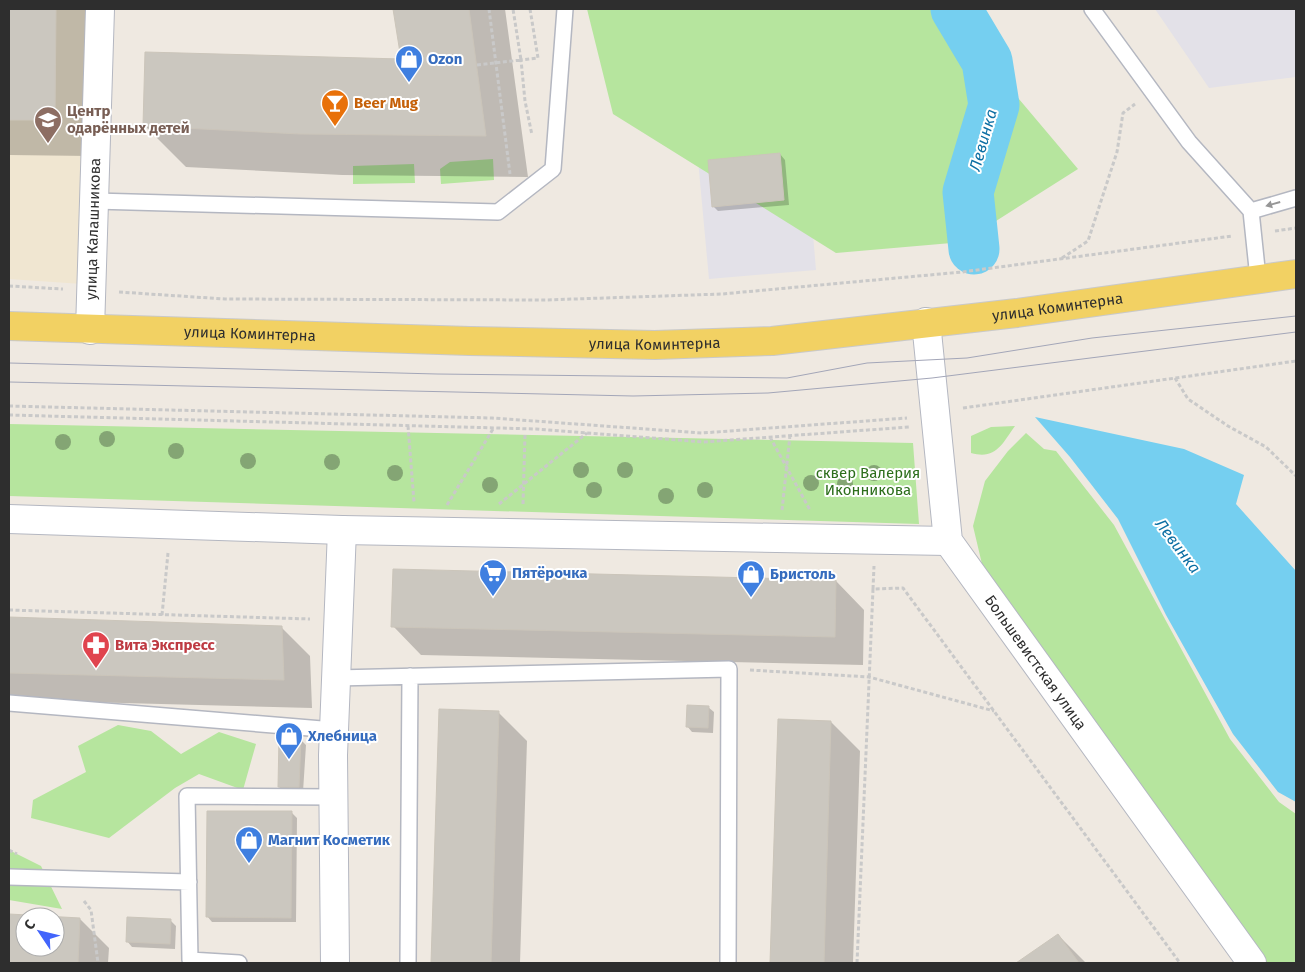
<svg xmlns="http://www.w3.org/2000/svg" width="1305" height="972" viewBox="0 0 1305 972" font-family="'Fira Sans',sans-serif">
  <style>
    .industrial { fill: #e3e1e8 }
    .education { fill: #f0e6d1 }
    .green { fill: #b6e59e }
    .water { fill: #75cff0 }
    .shadow { fill: #0003 }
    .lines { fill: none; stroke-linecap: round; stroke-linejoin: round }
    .river { stroke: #75cff0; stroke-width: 51 }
    .building { fill: #cbc7bf; stroke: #cbc5ba; fill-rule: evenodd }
    .service-casing { stroke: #b4b7c1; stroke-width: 18 }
    .minor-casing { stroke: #b4b7c1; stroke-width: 30 }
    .primary-casing { stroke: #c9c9c9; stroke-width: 30 }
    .path { stroke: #c9c9c9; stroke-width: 3; stroke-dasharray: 4 2.5; stroke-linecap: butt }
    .service { stroke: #fff; stroke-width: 15 }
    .minor { stroke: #fff; stroke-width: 28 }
    .primary { stroke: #f2d163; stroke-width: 28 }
    .tram { stroke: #a3a6b8; stroke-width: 1 }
    .tree { fill: #84a574 }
    .oneway { fill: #969696 }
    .labels { text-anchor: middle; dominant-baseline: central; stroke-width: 4; stroke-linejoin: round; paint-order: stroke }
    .shop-label { font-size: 15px; font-weight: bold; fill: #366cbe; stroke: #fff; text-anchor: start }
    .food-label { font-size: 15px; font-weight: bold; fill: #c56008; stroke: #fff; text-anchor: start }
    .education-label { font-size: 15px; font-weight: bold; fill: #785e54; stroke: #fff; text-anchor: start }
    .street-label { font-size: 15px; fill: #2e2e2e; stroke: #fff }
    .park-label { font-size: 15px; fill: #2c6e1b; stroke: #fff }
    .health-label { font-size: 15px; font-weight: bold; fill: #be3a42; stroke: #fff; text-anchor: start }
    .water-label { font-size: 16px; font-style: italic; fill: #0d6fa3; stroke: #fff }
  </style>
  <rect width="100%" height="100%" fill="#efe9e1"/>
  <!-- industrial -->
  <path class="industrial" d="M1155,9H1296V77L1209,88Z
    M806,151L816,270L709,279L698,160Z"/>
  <!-- education -->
  <path class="education" d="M9,9H90L82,284L9,279Z"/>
  <!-- green -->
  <path class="green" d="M587,9H948L987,61L1078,169L963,242L836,253L613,114Z
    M493,159L494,180L441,184L440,169L450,162Z
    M414,164L415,183L353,184V166Z
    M9,424L913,443L919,524L9,496Z
    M1015,426C1002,444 996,460 971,453V436L991,427Z
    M1026,433L1044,449L1056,451L1114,525L1230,739L1279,802L1296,814V963H1261L986,581L973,526L985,481L1008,451Z
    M118,725L151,731L181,754L219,732L256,744L243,790L199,774L175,788L109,838L31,818L33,800L86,772L78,746Z
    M9,850L41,866L62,909L9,900Z"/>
  <!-- water -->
  <path class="water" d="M1035,417L1184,449L1244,475L1236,504L1296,571V802L1278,792L1233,734L1166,615L1118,519L1070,457Z"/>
  <!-- shadow -->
  <path class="shadow" d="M9,9H92L90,156L9,155Z
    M394,9H505L528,177L342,175L186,167L144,125L402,61Z
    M780,154L785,160L789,205L718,211L713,206Z
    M836,581L864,610L863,665L421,655L393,626Z
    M9,619L281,627L310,656L312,708L9,700Z
    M708,707L714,712L713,733L692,732L687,726Z
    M440,710L498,712L527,741L520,963H432Z
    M779,720L831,722L860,751L853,963H771Z
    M301,740L306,745L303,792H284L279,787Z
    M292,813L297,818L296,922H212L207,916Z
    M9,916L39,917H25V947H55V918L80,919L109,948L108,963H9Z
    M170,920L176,926L175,949L132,947L127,941Z
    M1058,935L1086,963H1019Z"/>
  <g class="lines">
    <!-- river -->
    <path class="river" d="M956,9L987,61L994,105L968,192L974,249"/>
  </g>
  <!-- building -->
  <path class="building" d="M9,9H56L55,120H9Z
    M393,9H469L486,136L300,134L143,126L145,52L401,59Z
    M780,153L784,200L712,207L708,160Z
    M393,569L836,580L835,637L391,627Z
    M9,617L282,626L284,680L9,673Z
    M687,705L709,706L708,728L686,727Z
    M439,709L499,711L491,963H431Z
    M778,719L831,721L824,963H770Z
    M279,738L301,739L299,787H278Z
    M207,811H292L291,918L206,917Z
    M9,914L80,918L78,963H9ZM25,917H55V947H25Z
    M127,917L171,919L170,944L126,942Z
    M1058,934L1079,963H1016Z"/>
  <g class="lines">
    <!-- service casing -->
    <g class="service-casing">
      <path id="service" d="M1092,9L1189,142L1251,211L1258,278
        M95,201L498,212L553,169L565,9
        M1251,211L1296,198
        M336,678L729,669L728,963
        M9,703L334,730
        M9,877L189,882
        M239,963L190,960L187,796L334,797
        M408,963L410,676"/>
    </g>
    <!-- minor casing -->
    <g class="minor-casing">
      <g id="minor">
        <path id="s1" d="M926,322L948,541L1252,963"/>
        <path id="s2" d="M90,330L100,9"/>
        <path d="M9,519L342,530L948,541"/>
        <path d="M335,963L333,755L342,530"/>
      </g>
    </g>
    <!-- primary casing -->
    <g class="primary-casing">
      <g id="primary">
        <path id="s3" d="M9,326L470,341L655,345L772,341L1017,313L1296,274"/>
      </g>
    </g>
    <!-- path -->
    <path class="path" d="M489,9L510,174
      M530,9L538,58L521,60L525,101L532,135
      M477,65L521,60L513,9
      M1275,231L1296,228
      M1062,258L1088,241L1117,152L1123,113L1135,104
      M9,286L63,289
      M119,292L225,299L545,300L722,294L962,272L1232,236
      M1175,378L1188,399L1228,426L1266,447L1296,476
      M9,406L492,418L702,433L907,418
      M963,408L1296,361
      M9,415L536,429L703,442L909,427
      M408,426L414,502
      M770,437L810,510
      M499,504L587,433
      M523,504L525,435
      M447,505L493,429
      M782,510L790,435
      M873,589L874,566
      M9,610L310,619
      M162,615L168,553
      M750,670L869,677L994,711
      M9,850L17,854
      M84,901L91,910L98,963
      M857,963L873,589L903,588L1180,963"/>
    <!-- service -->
    <use href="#service" class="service"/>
    <!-- minor -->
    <use href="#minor" class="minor"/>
    <!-- primary -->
    <use href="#primary" class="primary"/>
    <!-- tram -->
    <path class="tram" d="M9,363L437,374L787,378L867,363L967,358L1092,338L1296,316
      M9,382L633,396L768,393L932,378L1296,332"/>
  </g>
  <!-- trees -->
  <g class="tree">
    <circle cx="107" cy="439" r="8"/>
    <circle cx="63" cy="442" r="8"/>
    <circle cx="176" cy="451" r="8"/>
    <circle cx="248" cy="461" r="8"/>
    <circle cx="332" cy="462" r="8"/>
    <circle cx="581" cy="470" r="8"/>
    <circle cx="625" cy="470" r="8"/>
    <circle cx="395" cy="473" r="8"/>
    <circle cx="874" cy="473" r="8"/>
    <circle cx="811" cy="483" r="8"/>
    <circle cx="845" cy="484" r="8"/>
    <circle cx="490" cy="485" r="8"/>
    <circle cx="594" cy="490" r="8"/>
    <circle cx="705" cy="490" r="8"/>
    <circle cx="666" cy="496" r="8"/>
  </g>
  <!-- one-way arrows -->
  <defs><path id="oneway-solid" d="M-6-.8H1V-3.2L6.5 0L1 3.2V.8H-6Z" transform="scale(1.25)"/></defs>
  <use class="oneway" href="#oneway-solid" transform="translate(1273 204) rotate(164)"/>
  <!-- icons -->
  <defs>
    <g id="shop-pin" transform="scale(1.4375)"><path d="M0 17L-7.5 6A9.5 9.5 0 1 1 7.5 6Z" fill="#3f7fe0" stroke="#fff"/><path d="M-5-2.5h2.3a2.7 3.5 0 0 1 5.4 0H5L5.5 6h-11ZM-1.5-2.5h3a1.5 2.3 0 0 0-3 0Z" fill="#fff"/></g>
    <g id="bar-pin" transform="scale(1.4375)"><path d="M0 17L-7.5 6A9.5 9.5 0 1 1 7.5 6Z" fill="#e8710a" stroke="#fff"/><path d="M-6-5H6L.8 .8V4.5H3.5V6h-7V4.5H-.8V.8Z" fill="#fff"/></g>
    <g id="school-pin" transform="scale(1.4375)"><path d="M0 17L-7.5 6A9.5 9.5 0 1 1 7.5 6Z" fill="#8d6e63" stroke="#fff"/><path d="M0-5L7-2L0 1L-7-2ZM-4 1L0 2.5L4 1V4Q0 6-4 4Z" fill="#fff"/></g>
    <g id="supermarket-pin" transform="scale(1.4375)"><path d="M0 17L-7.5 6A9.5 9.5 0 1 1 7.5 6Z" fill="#3f7fe0" stroke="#fff"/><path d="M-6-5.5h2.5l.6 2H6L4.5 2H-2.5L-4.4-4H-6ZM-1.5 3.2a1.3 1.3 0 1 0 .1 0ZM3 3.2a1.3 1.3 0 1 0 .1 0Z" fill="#fff"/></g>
    <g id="pharmacy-pin" transform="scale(1.4375)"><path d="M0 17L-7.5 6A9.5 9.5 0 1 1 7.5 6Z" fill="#e0444e" stroke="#fff"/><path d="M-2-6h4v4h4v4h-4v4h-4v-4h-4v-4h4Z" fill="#fff"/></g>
  </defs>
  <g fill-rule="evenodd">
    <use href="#shop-pin" x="409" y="59"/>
    <use href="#bar-pin" x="335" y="103"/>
    <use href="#school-pin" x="48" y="120"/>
    <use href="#supermarket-pin" x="493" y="573"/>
    <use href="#shop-pin" x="751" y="574"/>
    <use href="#pharmacy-pin" x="96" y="645"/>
    <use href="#shop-pin" x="289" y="736"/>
    <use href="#shop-pin" x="249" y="840"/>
  </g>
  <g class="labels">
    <!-- shop labels -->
    <g class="shop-label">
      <text x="428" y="59">Ozon</text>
      <text x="512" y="573">Пятёрочка</text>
      <text x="770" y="574">Бристоль</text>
      <text x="308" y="736">Хлебница</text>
      <text x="268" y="840">Магнит Косметик</text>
    </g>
    <!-- food labels -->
    <g class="food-label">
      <text x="354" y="103">Beer Mug</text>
    </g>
    <!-- education labels -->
    <g class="education-label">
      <text x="67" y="111">Центр<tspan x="67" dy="17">одарённых детей</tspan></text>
    </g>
    <!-- street labels -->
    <g class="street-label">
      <text stroke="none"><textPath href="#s2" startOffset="101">улица Калашникова</textPath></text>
      <text stroke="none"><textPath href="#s3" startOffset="1051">улица Коминтерна</textPath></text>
      <text stroke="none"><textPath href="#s3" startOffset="241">улица Коминтерна</textPath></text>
      <text stroke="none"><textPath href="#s3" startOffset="646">улица Коминтерна</textPath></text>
      <text stroke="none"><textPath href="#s1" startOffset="370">Большевистская улица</textPath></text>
    </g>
    <!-- park labels -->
    <g class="park-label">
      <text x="868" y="473">сквер Валерия<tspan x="868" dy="17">Иконникова</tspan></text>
    </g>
    <!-- health labels -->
    <g class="health-label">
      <text x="115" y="645">Вита Экспресс</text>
    </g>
    <!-- water labels -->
    <g class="water-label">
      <text transform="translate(983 140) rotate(-74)">Левинка</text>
      <text transform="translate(1178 546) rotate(53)">Левинка</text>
    </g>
  </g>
  <!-- border -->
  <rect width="1305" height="972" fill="none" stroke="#2e2e2e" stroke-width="20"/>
  <!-- north arrow -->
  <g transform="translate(40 932) rotate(305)"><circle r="24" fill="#ffffff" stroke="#ababab"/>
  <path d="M0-4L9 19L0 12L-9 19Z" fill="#4264fb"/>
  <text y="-8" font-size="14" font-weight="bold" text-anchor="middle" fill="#2e2e2e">С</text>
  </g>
</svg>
